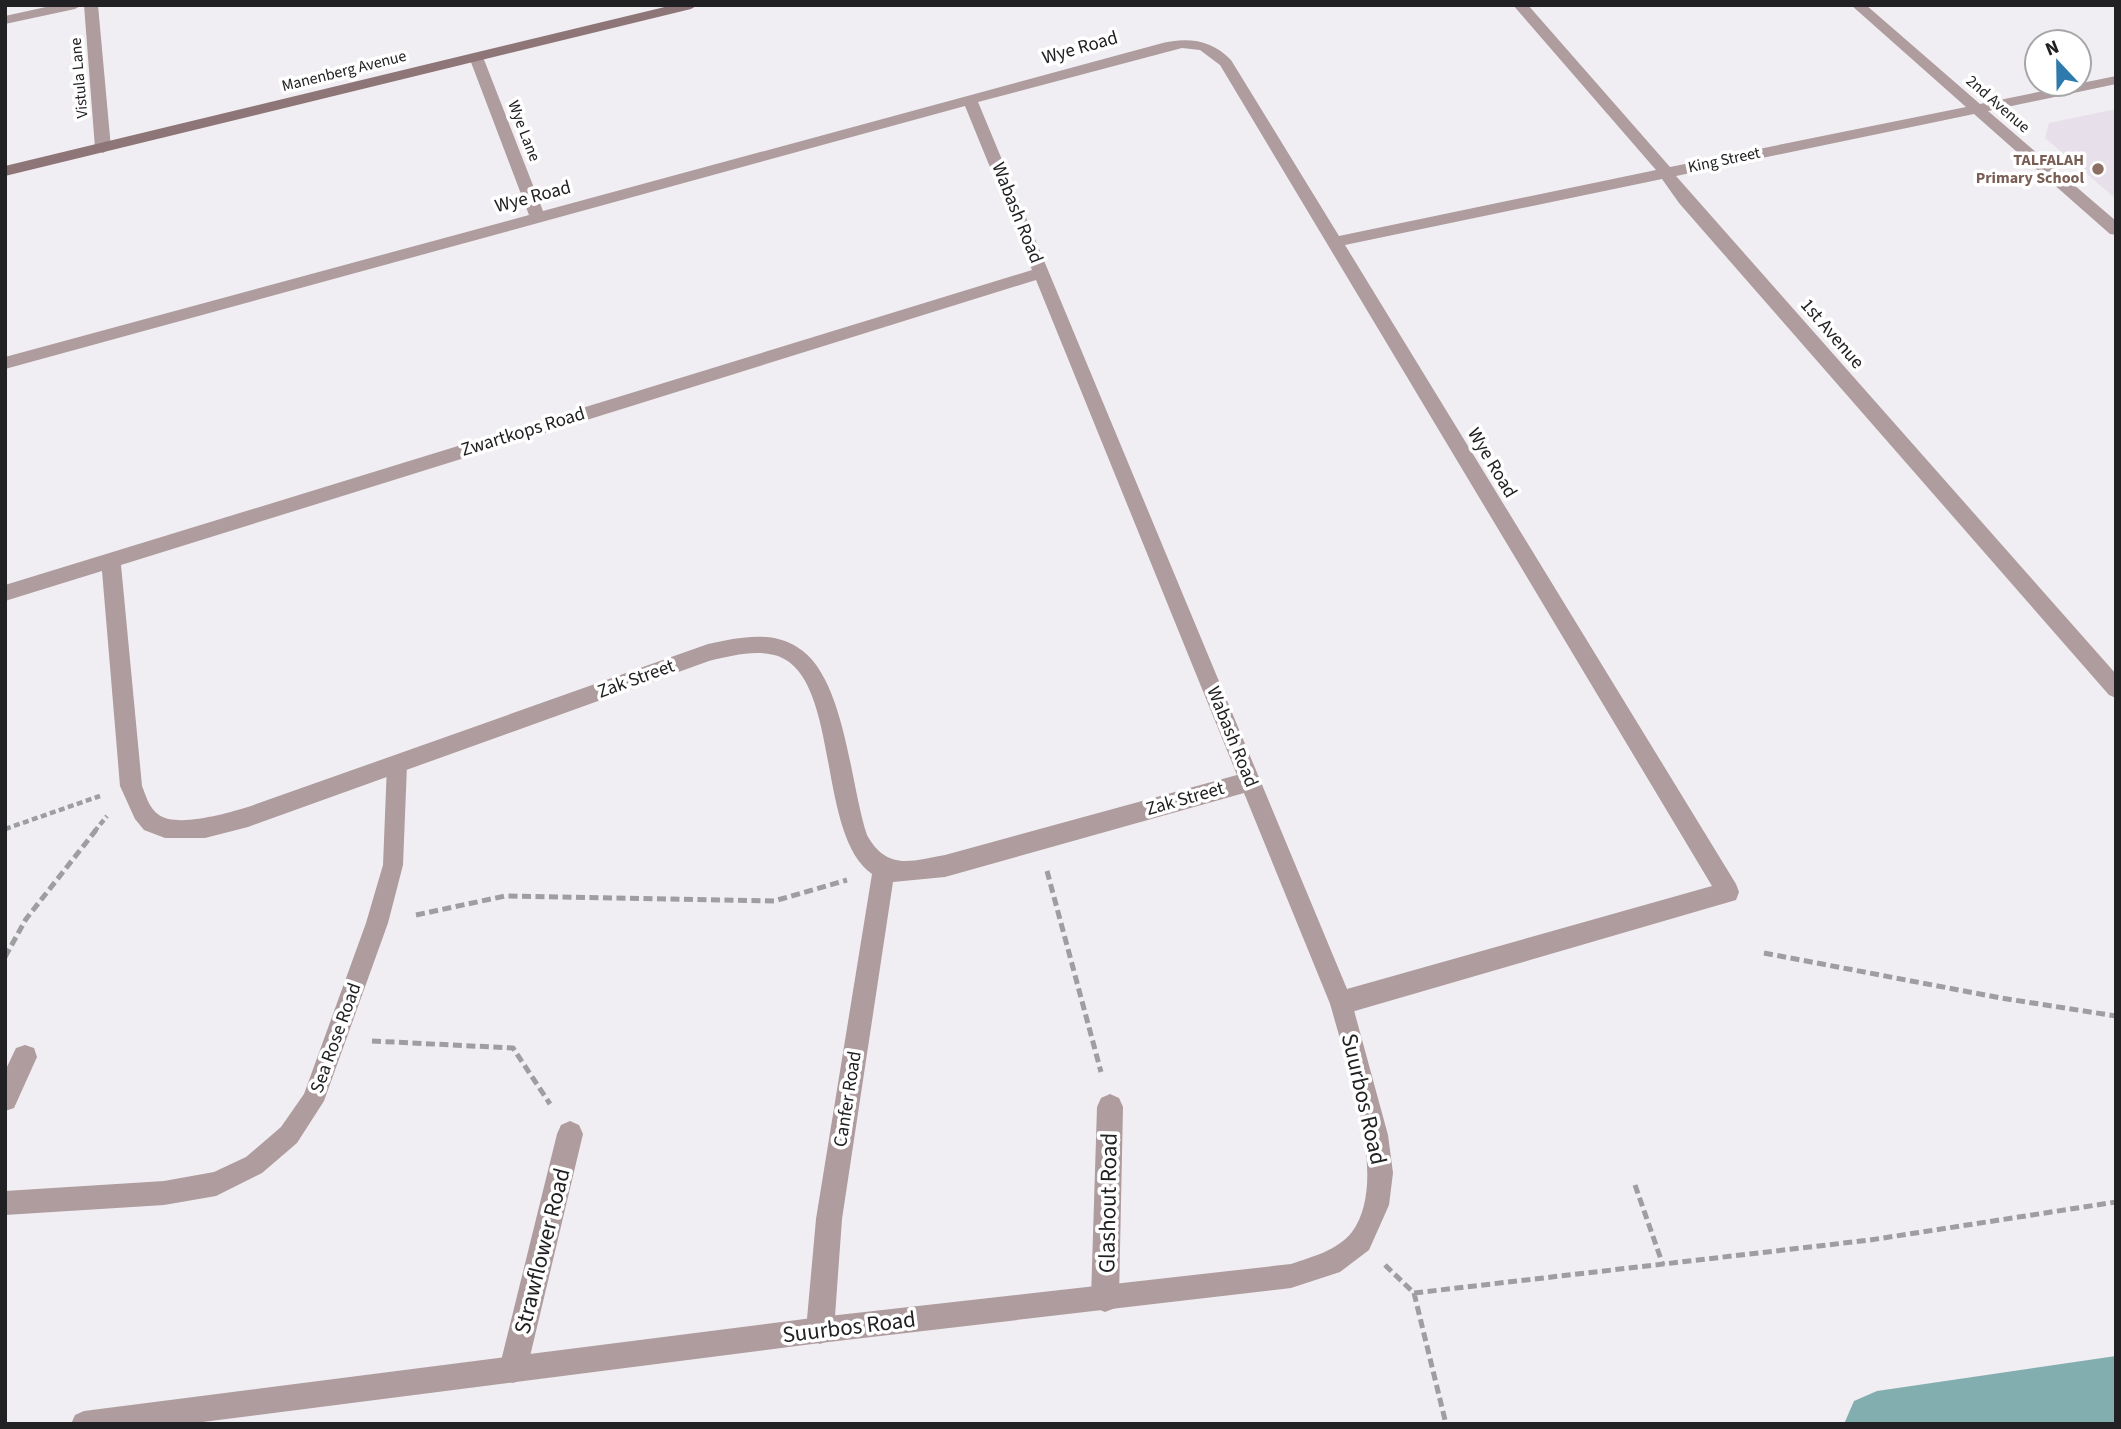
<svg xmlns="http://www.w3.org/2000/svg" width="2121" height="1429" viewBox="0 0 2121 1429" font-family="'Source Sans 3',sans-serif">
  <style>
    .built { fill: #e7e0eb }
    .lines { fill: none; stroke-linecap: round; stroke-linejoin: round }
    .canal { fill: #83aeb0; fill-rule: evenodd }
    .path-far1 { stroke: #9e9da0; stroke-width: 4.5; stroke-dasharray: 6 3.5; stroke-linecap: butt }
    .path { stroke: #9e9da0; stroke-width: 5; stroke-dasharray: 9 4.5; stroke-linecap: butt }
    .lane { fill: #ae9c9e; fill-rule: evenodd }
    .street { fill: #ae9c9e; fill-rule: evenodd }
    .secondary { fill: #8e7577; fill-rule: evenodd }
    .education-dot { fill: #8d6e63; stroke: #fff; stroke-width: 2.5 }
    .labels { text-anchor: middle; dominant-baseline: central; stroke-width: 7; stroke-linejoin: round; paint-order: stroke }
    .far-street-label { font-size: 16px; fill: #212022; stroke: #fff }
    .far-education-label { font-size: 16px; font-weight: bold; fill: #785e54; stroke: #fff; text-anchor: end }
    .street-label { font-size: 19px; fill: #212022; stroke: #fff }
    .near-street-label { font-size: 23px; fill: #212022; stroke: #fff }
  </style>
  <rect width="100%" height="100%" fill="#f0eef2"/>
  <!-- built -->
  <path class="built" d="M2116,109V199L2045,138L2049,123Z"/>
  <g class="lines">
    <!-- canal -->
    <path class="canal" d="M2116,1356V1422L1844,1424L1854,1401L1877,1391Z"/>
    <!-- path-far1 -->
    <path class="path-far1" d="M5,829L100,796
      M94,832L107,816"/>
    <!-- path -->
    <path class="path" d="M1047,871L1101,1072
      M416,915L505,896L774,901L847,880
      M1764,953L2001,998L2116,1016
      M5,957L26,919L96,830
      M372,1041L513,1048L550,1104
      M1635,1185L1663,1265
      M1385,1265L1414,1293L1870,1240L2116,1202
      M1414,1293L1446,1424"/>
    <!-- lane -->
    <path class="lane" d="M397,756L404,759L407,765L403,865L388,923L324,1101L297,1143L262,1173L216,1196L164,1205L5,1215V1191L164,1181L214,1172L246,1157L281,1127L304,1094L366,923L383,865L387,765L390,759Z
      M1341,992L1349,995L1352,1003L1388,1135L1393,1173L1389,1205L1369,1250L1340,1272L1291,1288L820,1343L187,1424H71L75,1415L84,1411L820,1317L1291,1264C1312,1257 1338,1250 1352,1232C1391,1179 1345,1062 1330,1003L1333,995Z"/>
    <!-- street -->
    <path class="street" d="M55,5H82L75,9L5,24V16Z
      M84,5H98L111,148L103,153L95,148Z
      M1513,5H1528L1670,167L1966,107L1851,5H1866L1980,104L2116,76V84L1988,111L2116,221V235L2110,234L1974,114L1676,176L2116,674V698L2109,695L1679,203L1662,179L1345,245L1736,884L1739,892L1736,900L1341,1015L1333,1011L1244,793L945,877L893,882L842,1219L834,1330L830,1340L820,1344L810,1340L806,1330L816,1219L872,874C816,835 841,679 778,656C757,649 730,656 709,661L248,827L205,838H165L144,830L135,819L120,786L102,571L5,601V585L1032,270L965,106L5,369V357L529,215L469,57L471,54H481L483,57L543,211L1159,44C1187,37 1210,39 1231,60L1339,236L1656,170ZM1182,48L1200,50L1220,65L1712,886L1347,989L978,102ZM1036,280L1237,775L945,855C911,861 887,871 867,835C850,785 845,675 797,647C770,630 737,638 708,644L248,807C228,813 177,828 159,815C149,808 146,796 142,786L121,565Z
      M25,1045L34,1048L37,1057L14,1108L5,1111V1071L16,1048Z
      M1110,1094L1119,1098L1123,1107L1119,1298L1115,1308L1105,1312L1095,1308L1091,1298L1097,1107L1101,1098Z
      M570,1121L579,1125L583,1134L527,1369L523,1379L513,1383L503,1379L499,1369L557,1134L561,1125Z"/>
    <!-- secondary -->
    <path class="secondary" d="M673,5H698L691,9L5,176V166Z"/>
  </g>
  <!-- markers -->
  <circle class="education-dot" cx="2098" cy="169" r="7"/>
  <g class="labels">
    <!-- far-street labels -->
    <g class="far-street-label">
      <text transform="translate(344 71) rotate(-14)">Manenberg Avenue</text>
      <text transform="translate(79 78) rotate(-95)">Vistula Lane</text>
      <text transform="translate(1998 104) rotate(41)">2nd Avenue</text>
      <text transform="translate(524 131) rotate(69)">Wye Lane</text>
      <text transform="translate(1724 160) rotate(-12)">King Street</text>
    </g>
    <!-- far-education labels -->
    <g class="far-education-label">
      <text x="2084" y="160">TALFALAH<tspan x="2084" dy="18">Primary School</tspan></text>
    </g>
    <!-- street labels -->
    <g class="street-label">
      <text transform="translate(1080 48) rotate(-16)">Wye Road</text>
      <text transform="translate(533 197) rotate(-15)">Wye Road</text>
      <text transform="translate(1017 213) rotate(68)">Wabash Road</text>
      <text transform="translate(1832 334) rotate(49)">1st Avenue</text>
      <text transform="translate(523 432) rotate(-17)">Zwartkops Road</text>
      <text transform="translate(1492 463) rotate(59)">Wye Road</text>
      <text transform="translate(636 679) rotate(-20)">Zak Street</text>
      <text transform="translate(1232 737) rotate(68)">Wabash Road</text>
      <text transform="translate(1185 799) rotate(-16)">Zak Street</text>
      <text transform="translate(336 1038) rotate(-70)">Sea Rose Road</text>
      <text transform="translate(848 1099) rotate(-81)">Canfer Road</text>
    </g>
    <!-- near-street labels -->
    <g class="near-street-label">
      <text transform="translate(1364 1099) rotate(77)">Suurbos Road</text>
      <text transform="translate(1108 1203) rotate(-89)">Glashout Road</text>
      <text transform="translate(542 1251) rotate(-76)">Strawflower Road</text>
      <text transform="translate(849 1327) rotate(-7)">Suurbos Road</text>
    </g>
  </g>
  <!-- border -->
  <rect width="2121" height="1429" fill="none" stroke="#212022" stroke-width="14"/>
  <!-- north arrow -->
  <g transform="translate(2058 63) rotate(338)"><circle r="33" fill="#ffffff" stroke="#a6a6a7" stroke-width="2"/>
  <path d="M0-5L12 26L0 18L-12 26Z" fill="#2e7aad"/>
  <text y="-10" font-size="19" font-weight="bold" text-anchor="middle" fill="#212022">N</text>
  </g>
</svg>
